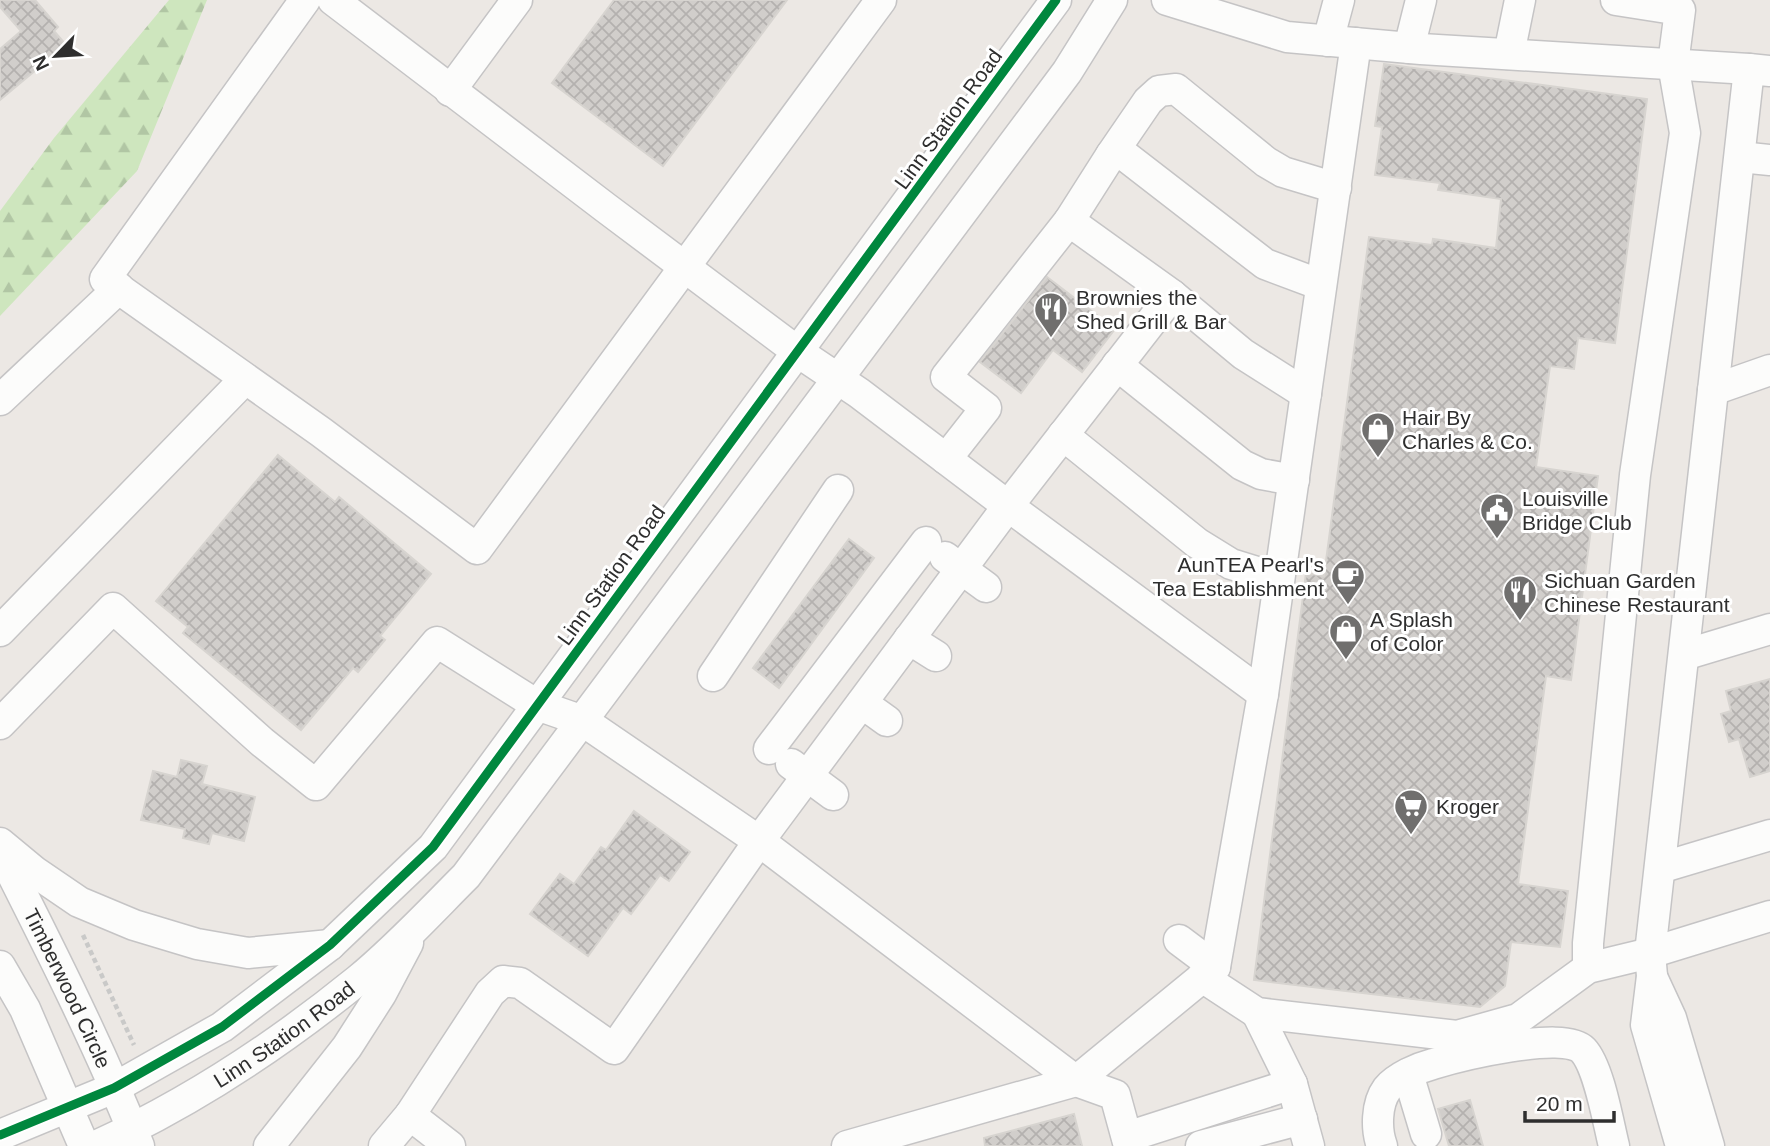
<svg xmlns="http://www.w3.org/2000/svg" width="1770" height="1146" viewBox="0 0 1770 1146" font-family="Arial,sans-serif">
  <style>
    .forest { fill: url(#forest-firs) }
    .building { fill: url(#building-cross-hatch); stroke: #d7d4d0; stroke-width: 2 }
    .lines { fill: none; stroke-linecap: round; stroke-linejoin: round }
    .minor-casing { stroke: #c5c4c5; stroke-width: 33 }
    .path { stroke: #c9c9c8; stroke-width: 4.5; stroke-dasharray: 5 3.5; stroke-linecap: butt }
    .minor { stroke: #fcfcfb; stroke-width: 30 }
    .cycleway-casing { stroke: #fff; stroke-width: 13 }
    .cycleway { stroke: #00873e; stroke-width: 9 }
    .labels { text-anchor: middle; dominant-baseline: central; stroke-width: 6; stroke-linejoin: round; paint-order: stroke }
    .street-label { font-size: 21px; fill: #2e2e2e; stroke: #fff }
    .poi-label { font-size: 21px; fill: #2e2e2e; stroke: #fff; text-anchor: start }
  </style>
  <defs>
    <pattern id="forest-firs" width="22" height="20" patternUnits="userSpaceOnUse" patternTransform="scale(1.75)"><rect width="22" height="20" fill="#cee6be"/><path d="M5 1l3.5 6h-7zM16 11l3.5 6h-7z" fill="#b1c6a4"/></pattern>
    <pattern id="building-cross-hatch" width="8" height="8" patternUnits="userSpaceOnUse" patternTransform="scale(1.75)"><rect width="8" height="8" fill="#d1cecb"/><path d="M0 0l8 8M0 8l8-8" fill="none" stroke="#b4b1af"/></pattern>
  </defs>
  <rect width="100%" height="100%" fill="#ece8e4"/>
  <!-- forest -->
  <path class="forest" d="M169,0H207L137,171L0,316V211L54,138Z"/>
  <!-- building -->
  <path class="building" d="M0,0H35L58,27L54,31L66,45L0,100V49L21,31L0,7Z
    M614,0H787L663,166L552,83Z
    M1384,64L1647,99L1615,343L1578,338L1574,369L1550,366L1536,467L1598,476L1571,680L1546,676L1518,884L1568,891L1560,947L1511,942L1505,986L1480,1007L1254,980L1306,573L1324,576L1369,237L1432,245L1433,239L1496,248L1501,199L1438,190L1440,183L1375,175L1382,127L1375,126Z
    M1047,277L1115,329L1082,372L1053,350L1021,393L980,362Z
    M278,455L335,502L339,497L431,574L380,636L385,640L358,672L353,668L301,730L183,633L188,627L156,601Z
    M849,539L874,558L779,688L753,668Z
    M1770,679V771L1750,777L1739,739L1729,742L1721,714L1731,711L1726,691Z
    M181,760L207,766L202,784L255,797L244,841L212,833L209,844L183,838L185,829L141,820L153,771L177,777Z
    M634,811L690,852L669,881L660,875L631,914L623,908L588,956L530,914L560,874L574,884L601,847L606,850Z
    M1470,1100L1483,1146H1449L1438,1109Z
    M1074,1114L1082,1146H985L984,1138Z"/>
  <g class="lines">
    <!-- minor casing -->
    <g class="minor-casing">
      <g id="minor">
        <path d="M305,0L105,279L321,432L477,549L881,0"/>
        <path d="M333,0L606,208L798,352L859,393L1008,506L759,841L614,1049L520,983L503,981L490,993L410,1115L450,1146"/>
        <path d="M1167,0L1287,37L1421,49L1749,69"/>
        <path d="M1328,41L1339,0"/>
        <path d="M1409,48L1421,0"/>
        <path d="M1509,54L1520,0"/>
        <path d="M450,91L517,0"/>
        <path d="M1111,155L1148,101L1159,91L1176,89L1266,162L1283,172L1336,188"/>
        <path d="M1740,157L1770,160"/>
        <path d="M1069,221L1111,155H1124L1265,264L1321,285"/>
        <path d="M1172,295L1243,354L1306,394"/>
        <path d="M1117,365L1242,465L1261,474L1294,480"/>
        <path d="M1713,390L1770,370"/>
        <path d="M0,400L119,288"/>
        <path d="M1063,435L1197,543L1231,564L1279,579"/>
        <path d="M946,459L986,408L946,377L1069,221L1172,295L1008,506L1263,694"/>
        <path d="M945,557L986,587"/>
        <path d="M0,631L245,379"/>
        <path d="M909,639L936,656"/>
        <path d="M1684,655L1770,629"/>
        <path d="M713,676L838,490"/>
        <path d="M862,703L887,721"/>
        <path d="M0,724L113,608L262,742L316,785L437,642L537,705L583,721L759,841L1076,1081L1115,1095L1129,1146"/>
        <path d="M769,749L926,542"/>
        <path d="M791,764L833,795"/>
        <path d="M0,843L35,872L79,902L134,925L197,944L248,953L330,945"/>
        <path id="s1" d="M0,850C49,947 99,1045 139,1146"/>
        <path d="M1660,868L1770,835"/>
        <path d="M1179,940L1215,967"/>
        <path d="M0,966L25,1009L84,1146"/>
        <path d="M1588,968V943L1635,475L1685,133L1673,64L1680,10L1616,0"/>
        <path d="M1202,977L1257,1013L1457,1036L1518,1019L1588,968L1650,953L1770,916"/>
        <path d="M1652,977L1671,1018L1709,1146"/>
        <path d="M1257,1013L1292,1084L1309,1146"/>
        <path d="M1408,1074L1426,1134"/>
        <path d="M0,1135L114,1088L222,1027L330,945L433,847L1056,0"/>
        <path d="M1127,1137L1292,1084"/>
        <path id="s2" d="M96,1146C190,1103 278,1045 358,980C397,948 431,911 466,876L1067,72L1112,0"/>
        <path d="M269,1146L347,1047L381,994L408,943"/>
        <path d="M384,1146L410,1115"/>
        <path d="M847,1146L1076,1081L1215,967L1263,694L1356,43"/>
        <path d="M1201,1146L1302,1119"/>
        <path d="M1382,1146C1376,1130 1376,1104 1387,1089C1397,1077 1418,1068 1433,1064C1459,1056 1564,1030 1583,1050C1599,1067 1608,1122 1614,1146"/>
        <path d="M1681,1146L1646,1025L1652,976L1650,953L1749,69L1770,71"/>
      </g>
    </g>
    <!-- path -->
    <path class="path" d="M83,935L134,1045"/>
    <!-- minor -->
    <use href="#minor" class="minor"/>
    <!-- cycleway casing -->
    <g class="cycleway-casing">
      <path id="cycleway" d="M0,1135L114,1088L222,1027L330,945L433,847L1056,0"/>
    </g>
    <!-- cycleway -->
    <use href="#cycleway" class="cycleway"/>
  </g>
  <!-- icons -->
  <defs>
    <g id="restaurant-pin" transform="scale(1.75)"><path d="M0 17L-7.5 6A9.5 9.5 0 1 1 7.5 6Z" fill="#706f6e" stroke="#fff"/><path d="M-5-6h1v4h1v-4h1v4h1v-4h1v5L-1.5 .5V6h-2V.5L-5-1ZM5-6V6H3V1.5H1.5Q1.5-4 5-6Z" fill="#fff"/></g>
    <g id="shop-pin" transform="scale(1.75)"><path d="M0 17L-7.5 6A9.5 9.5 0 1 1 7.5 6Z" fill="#706f6e" stroke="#fff"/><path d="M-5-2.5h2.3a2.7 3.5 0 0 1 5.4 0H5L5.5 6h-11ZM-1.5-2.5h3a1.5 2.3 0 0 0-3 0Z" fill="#fff"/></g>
    <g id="civic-pin" transform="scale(1.75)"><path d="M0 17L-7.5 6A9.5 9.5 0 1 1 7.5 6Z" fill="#706f6e" stroke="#fff"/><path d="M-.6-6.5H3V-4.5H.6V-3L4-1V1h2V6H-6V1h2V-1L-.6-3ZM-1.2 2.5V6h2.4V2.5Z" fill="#fff"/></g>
    <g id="cafe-pin" transform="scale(1.75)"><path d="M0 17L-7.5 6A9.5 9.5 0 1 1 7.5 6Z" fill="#706f6e" stroke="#fff"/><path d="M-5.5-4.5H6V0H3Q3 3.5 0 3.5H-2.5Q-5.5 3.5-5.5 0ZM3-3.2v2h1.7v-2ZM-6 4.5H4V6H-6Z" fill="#fff"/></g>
    <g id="supermarket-pin" transform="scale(1.75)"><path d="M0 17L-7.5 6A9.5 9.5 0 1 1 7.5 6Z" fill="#706f6e" stroke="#fff"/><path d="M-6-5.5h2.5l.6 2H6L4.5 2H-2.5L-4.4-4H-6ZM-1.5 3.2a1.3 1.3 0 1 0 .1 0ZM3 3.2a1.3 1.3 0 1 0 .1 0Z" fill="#fff"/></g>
  </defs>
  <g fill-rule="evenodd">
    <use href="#restaurant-pin" x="1051" y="309"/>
    <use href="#shop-pin" x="1378" y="429"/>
    <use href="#civic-pin" x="1497" y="510"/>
    <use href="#cafe-pin" x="1348" y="576"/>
    <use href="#restaurant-pin" x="1520" y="592"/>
    <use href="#shop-pin" x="1346" y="631"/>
    <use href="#supermarket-pin" x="1411" y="806"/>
  </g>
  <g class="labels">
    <!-- street labels -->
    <g class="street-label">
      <text transform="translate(948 119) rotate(-54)">Linn Station Road</text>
      <text transform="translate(611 575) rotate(-54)">Linn Station Road</text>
      <text stroke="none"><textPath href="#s1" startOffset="154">Timberwood Circle</textPath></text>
      <text stroke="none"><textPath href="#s2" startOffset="219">Linn Station Road</textPath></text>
    </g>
    <!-- poi labels -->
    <g class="poi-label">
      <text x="1076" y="297">Brownies the<tspan x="1076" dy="24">Shed Grill &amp; Bar</tspan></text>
      <text x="1402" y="417">Hair By<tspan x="1402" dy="24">Charles &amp; Co.</tspan></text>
      <text x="1522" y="498">Louisville<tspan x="1522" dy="24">Bridge Club</tspan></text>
      <text x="1324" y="564" text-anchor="end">AunTEA Pearl's<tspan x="1324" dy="24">Tea Establishment</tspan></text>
      <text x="1544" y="580">Sichuan Garden<tspan x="1544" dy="24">Chinese Restaurant</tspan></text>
      <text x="1370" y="619">A Splash<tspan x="1370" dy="24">of Color</tspan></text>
      <text x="1436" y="806">Kroger</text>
    </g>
  </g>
  <!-- north arrow -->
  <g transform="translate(56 56) rotate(245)" stroke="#ffffff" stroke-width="5" paint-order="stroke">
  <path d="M0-5L12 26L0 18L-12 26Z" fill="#2e2e2e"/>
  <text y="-10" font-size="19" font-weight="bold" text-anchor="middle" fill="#2e2e2e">N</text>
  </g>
  <!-- scale -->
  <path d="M1525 1111v10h89v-10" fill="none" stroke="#2e2e2e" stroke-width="3.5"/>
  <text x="1536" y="1111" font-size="21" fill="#2e2e2e" stroke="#ffffff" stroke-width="5" paint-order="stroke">20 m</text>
</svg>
